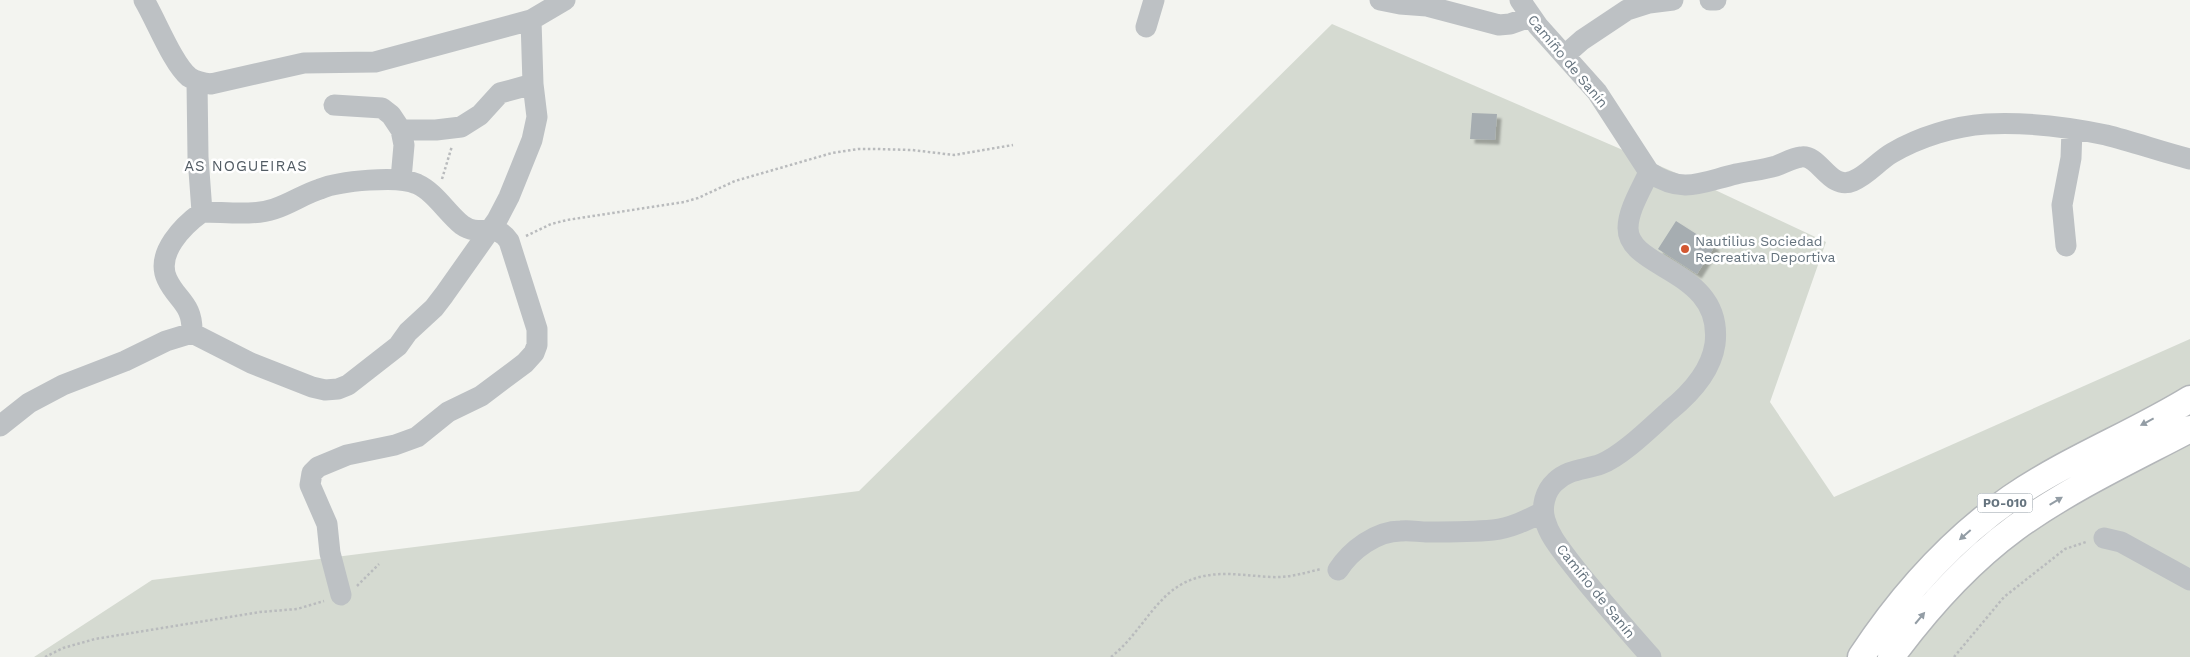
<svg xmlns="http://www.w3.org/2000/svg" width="2190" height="657" viewBox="0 0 2190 657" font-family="'Work Sans',sans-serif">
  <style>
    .green { fill: #d5dad1 }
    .building { fill: #a6adb1; filter: url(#shadow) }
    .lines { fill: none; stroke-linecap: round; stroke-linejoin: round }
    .major-casing { stroke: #b3b6b9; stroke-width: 29 }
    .path { stroke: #b9bbbd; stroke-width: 2.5; stroke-dasharray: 2.5 2.5; stroke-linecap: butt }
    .minor { stroke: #bdc1c4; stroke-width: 21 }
    .major { stroke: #fff; stroke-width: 26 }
    .oneway { fill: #939da5 }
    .poi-dot { fill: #d25731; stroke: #fff; stroke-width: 2 }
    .labels { text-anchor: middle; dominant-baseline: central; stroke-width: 5; stroke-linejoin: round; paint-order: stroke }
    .shield { fill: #fff; stroke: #939da5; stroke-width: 1 }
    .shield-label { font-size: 12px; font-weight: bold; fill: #65737e }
    .street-label { font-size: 14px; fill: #65737e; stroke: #fff }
    .poi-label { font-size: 14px; fill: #65737e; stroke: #fff; text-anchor: start }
    .neighbourhood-label { font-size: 15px; letter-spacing: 1px; fill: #525c64; stroke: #fff }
  </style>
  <defs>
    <filter id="shadow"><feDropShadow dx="4.5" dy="4.5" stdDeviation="1" flood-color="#0004"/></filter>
  </defs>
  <rect width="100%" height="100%" fill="#f3f4f0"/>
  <!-- green -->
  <path class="green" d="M1332,24L1713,189L1826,242L1770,402L1834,497L2190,339V657H34L152,580L859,491Z"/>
  <!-- building -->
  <path class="building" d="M1472,113L1497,114L1495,140L1470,139Z
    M1676,221L1715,246L1697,274L1658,249Z"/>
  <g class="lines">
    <!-- major casing -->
    <g class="major-casing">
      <path id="major" d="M1861,657C1901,596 1950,541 2011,498C2066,460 2133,434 2190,399
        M1891,657C1927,608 1966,564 2015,528C2069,489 2131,460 2190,429"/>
    </g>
    <!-- path -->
    <path class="path" d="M442,179L452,146
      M526,236L551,224L567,220L684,202L698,198L735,181L832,153L858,149H877L912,150L954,155L1013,145
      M357,586L379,564
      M45,657L63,648L95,639L260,612L297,609L324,601
      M1111,657C1134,639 1147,613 1168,594C1200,566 1234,575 1271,577C1289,578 1304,573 1321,569
      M1954,657L2004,597L2065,549L2086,542"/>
    <!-- minor -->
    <path class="minor" d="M144,0C156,20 173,64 189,77C196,82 203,83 211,84L304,63L375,62L531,20L565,0
      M1380,0L1400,4L1427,6L1499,25L1510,24L1530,17
      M1520,0L1538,26L1597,92L1649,172C1683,195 1702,182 1736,174C1749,171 1763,170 1776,166C1784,163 1793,158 1801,157C1820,154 1829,191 1853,181C1868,175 1878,161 1892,153C1919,137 1955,126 1986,124C2025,122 2068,127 2106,135C2134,142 2162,152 2190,159
      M1710,0H1716
      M1146,27L1154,0
      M1565,55L1582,40L1627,10L1649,3L1673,0
      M334,105L382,108L391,115L401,130L404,145L401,179
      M401,130H436L461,127L480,115L500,93L533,84
      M1649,172C1642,188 1628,210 1628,228C1628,270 1724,269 1715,344C1711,372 1690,394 1669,411C1651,427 1622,456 1601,464C1585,470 1568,469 1555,482C1545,491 1541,507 1545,520C1549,535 1559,547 1568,559C1594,593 1623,625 1651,657
      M202,212C225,212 253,216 274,209C290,204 304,194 320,189C339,181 399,175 417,184C435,192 447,213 462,225C480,238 496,221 509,241L537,329V345L534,353L525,363L481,396L448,412L417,437L395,445L347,455L318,467L312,473L310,485L327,524L330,553L341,595
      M2066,246L2062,205L2071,158L2072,129
      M192,333L251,363L312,387L325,390L338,389L348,385L398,346L408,332L434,308L444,295L497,220L509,197L532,140L537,117L533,84L531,20
      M192,333C193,303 177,301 167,279C155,253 184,225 202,212L198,157L197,82
      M0,426L29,403L63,385L125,361L166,341L192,333
      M2104,538L2121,542L2190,580
      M1338,570C1351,550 1376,531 1401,531C1410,530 1419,532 1428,532C1449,532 1472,532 1493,530C1511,528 1527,520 1543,512"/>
    <!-- major -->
    <use href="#major" class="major"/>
  </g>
  <!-- one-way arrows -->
  <defs><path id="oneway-solid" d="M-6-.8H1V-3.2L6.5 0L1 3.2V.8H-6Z" transform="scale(1.25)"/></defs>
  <g class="oneway">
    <use href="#oneway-solid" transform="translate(2147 422) rotate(152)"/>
    <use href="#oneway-solid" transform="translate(2056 501) rotate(-31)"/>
    <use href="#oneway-solid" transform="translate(1965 535) rotate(139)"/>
    <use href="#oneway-solid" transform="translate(1920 618) rotate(-50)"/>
  </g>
  <!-- markers -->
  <circle class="poi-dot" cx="1685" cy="249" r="5"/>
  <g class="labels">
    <!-- shield labels -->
    <rect class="shield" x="1977.5" y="493.5" width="55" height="19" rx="4"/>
    <g class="shield-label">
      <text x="2005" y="503">PO-010</text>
    </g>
    <!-- street labels -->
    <g class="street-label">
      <text transform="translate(1568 61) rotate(50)">Camiño de Sanín</text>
      <text transform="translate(1596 591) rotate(51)">Camiño de Sanín</text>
    </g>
    <!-- poi labels -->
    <g class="poi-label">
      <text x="1695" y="241">Nautilius Sociedad<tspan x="1695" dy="16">Recreativa Deportiva</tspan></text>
    </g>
    <!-- neighbourhood labels -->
    <g class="neighbourhood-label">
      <text x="246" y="166">AS NOGUEIRAS</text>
    </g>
  </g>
</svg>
